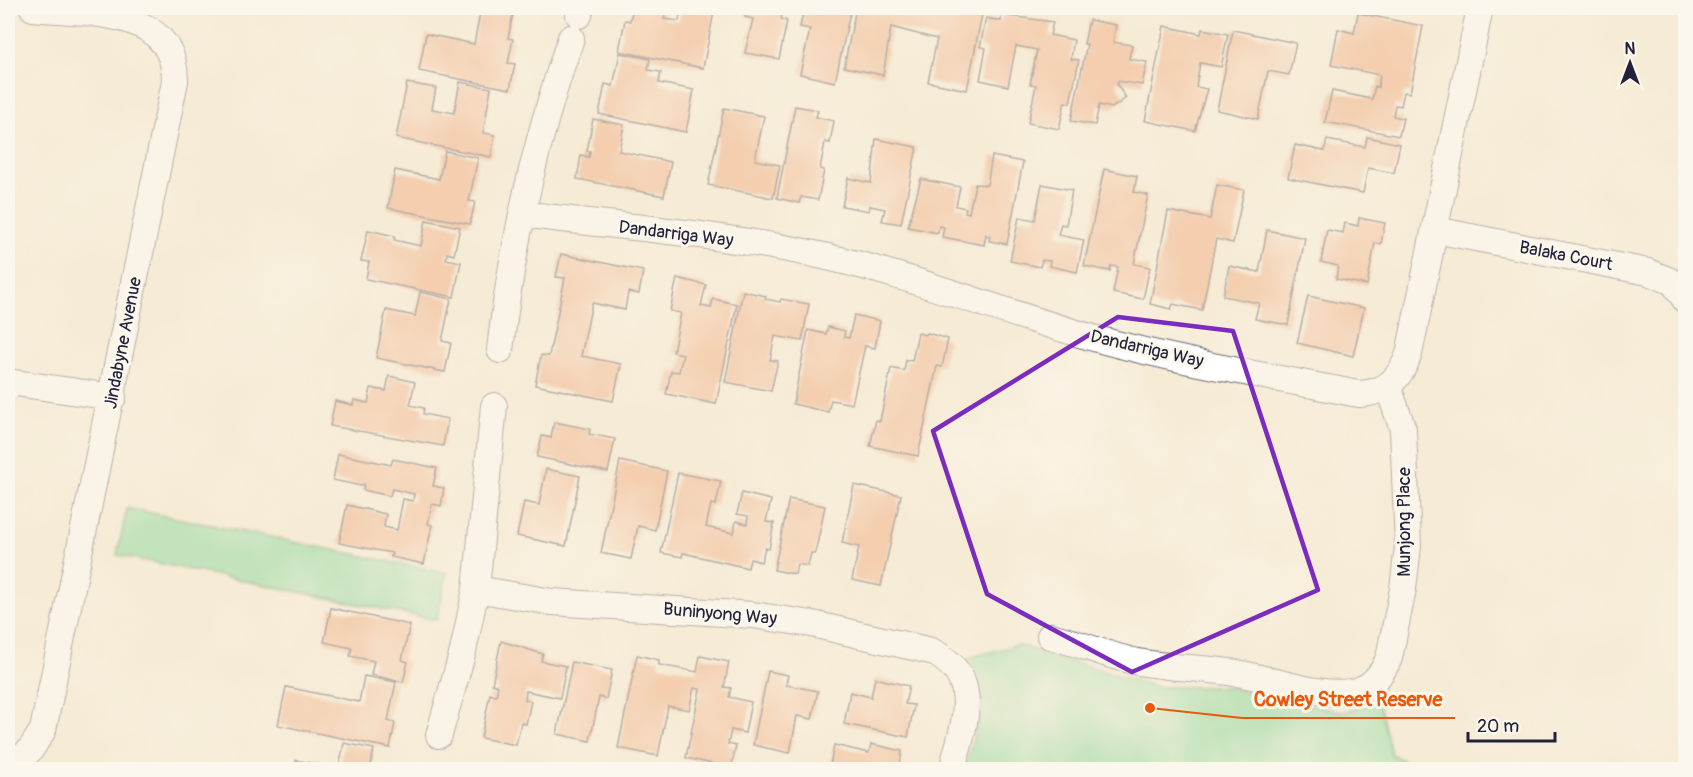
<svg xmlns="http://www.w3.org/2000/svg" width="1693" height="777" viewBox="0 0 1693 777" font-family="Pangolin,sans-serif">
  <style>
    .green { fill: #86da9d; stroke: #547e6c; stroke-width: 1.5 }
    .building { fill: #f1ac82 }
    .lines { fill: none; stroke-linecap: round; stroke-linejoin: round }
    .minor-casing { stroke: #6c6871; stroke-width: 28 }
    .minor { stroke: #fff; stroke-width: 26 }
    .marked { fill: none; stroke: #7b2cbf; stroke-width: 4.5; stroke-linejoin: round }
    .labels { text-anchor: middle; dominant-baseline: central; stroke-width: 6; stroke-linejoin: round; paint-order: stroke }
    .street-label { font-size: 18px; fill: #22223b; stroke: #fbf7ec }
    .leader { fill: none; stroke: #e8590c; stroke-width: 2 }
    .callout-dot { fill: #e8590c; stroke: #fbf7ec; stroke-width: 2 }
    .callout-label { font-size: 20px; text-anchor: middle; font-weight: bold; fill: #e8590c; stroke: #fbf7ec; stroke-width: 6; stroke-linejoin: round; paint-order: stroke }
  </style>
  <rect width="100%" height="100%" fill="#fbf7ec"/>
  <filter id="ink" filterUnits="userSpaceOnUse"><feTurbulence type="fractalNoise" baseFrequency=".0167" numOctaves="2"/><feDisplacementMap in="SourceGraphic" scale="12" xChannelSelector="R" yChannelSelector="G"/><feConvolveMatrix kernelMatrix="1 2 1 2 8 2 1 2 1" color-interpolation-filters="sRGB"/></filter>
  <filter id="wash" filterUnits="userSpaceOnUse"><feTurbulence type="fractalNoise" baseFrequency=".008" numOctaves="4" result="noise"/><feDisplacementMap in="SourceGraphic" scale="24" xChannelSelector="R" yChannelSelector="G"/><feGaussianBlur stdDeviation="1.35" result="paint"/><feColorMatrix in="noise" values="0 0 0 0 0 0 0 0 0 0 0 0 0 0 0 0 0 1.4 0 .05"/><feComposite in="paint" operator="in"/></filter>
  <g filter="url(#wash)">
    <rect width="100%" height="100%" fill="#f6ebd5"/>
    <!-- green -->
    <path class="green" d="M127,508L447,573L437,620L117,555Z
      M1017,645L1157,687H1227L1342,712L1379,703L1391,754L1419,769L964,770C976,728 990,698 968,658Z"/>
    <g id="blocks">
      <!-- building -->
      <path class="building" d="M481,8L513,14L508,38L513,39L508,63L515,64L510,89L419,71L426,34L474,44Z
        M633,8H666L664,19L679,21L681,8L714,12L703,68L619,51L625,20L630,21Z
        M747,8H783L781,19L787,21L779,59L745,53L753,19L745,17Z
        M804,8H851L835,82L800,74L810,29L800,27Z
        M856,8H949L982,14L967,90L928,82L937,39L891,27L883,75L844,67Z
        M1358,13L1423,26L1410,93L1404,92L1401,106L1395,105L1393,116L1403,118L1399,136L1325,122L1332,91L1372,99L1375,86L1378,87L1380,75L1331,65L1338,29L1354,33Z
        M1002,15L1053,22L1050,35L1074,40L1071,59L1079,60L1070,103L1065,102L1059,129L1028,123L1036,85L1030,84L1037,50L1016,46L1008,86L980,80L986,48L980,47L986,18L1001,21Z
        M1089,20L1116,25L1113,42L1132,45L1129,59L1147,62L1142,85L1118,81L1117,85L1126,98L1112,108L1099,105L1095,125L1071,121L1087,44H1084Z
        M1164,26L1201,34L1202,29L1228,34L1221,67L1200,63L1196,87L1207,89L1195,131L1145,121Z
        M1233,30L1296,43L1289,75L1268,71L1258,119L1217,110Z
        M620,53L650,59L648,70L661,72L659,83L694,90L686,132L599,114L605,84L613,86Z
        M460,82L491,88L483,133L495,135L491,157L396,138L407,83L436,88L432,109L454,113Z
        M795,106L818,110L816,117L834,121L830,143L825,142L820,169L824,170L818,200L801,197L799,203L777,198Z
        M724,108L764,116L755,160L780,165L773,198L708,185Z
        M593,119L624,125L619,151L671,162L664,196L577,179L581,155L589,157L590,151H587Z
        M1367,137L1400,144L1394,173L1368,168L1363,193L1288,178L1295,145L1324,151L1327,140L1365,147Z
        M876,139L917,147L901,224L882,221L885,209L870,206L869,211L842,206L848,178L871,183Z
        M445,151L478,158L469,201L475,202L470,224L388,208L395,170L439,179Z
        M992,156L1023,162L1007,244L989,241L990,236L986,235L984,245L942,237L944,227L939,226L938,233L908,227L921,179L960,187L956,206L966,208L965,212L969,213L975,184L987,185Z
        M1104,169L1137,176L1134,192L1148,195L1134,264L1150,267L1143,299L1113,293L1118,267L1111,266L1110,271L1084,266Z
        M1042,184L1072,190L1066,225L1061,224L1058,235L1084,240L1077,272L1049,266L1050,261L1042,260L1040,267L1010,261L1019,217L1035,220Z
        M1217,185L1244,190L1233,243L1216,239L1202,310L1173,304L1171,309L1150,304L1168,211L1210,219Z
        M1359,218L1385,223L1381,244L1375,243L1367,285L1336,279L1338,266L1321,262L1327,230L1343,233L1345,223L1358,226Z
        M426,220L460,227L454,255L447,253L446,259L461,262L454,297L366,279L369,262L361,261L368,230L395,236L394,240L421,246Z
        M1267,230L1305,238L1288,325L1255,319L1259,303L1223,296L1229,266L1259,272Z
        M561,254L643,271L639,294L628,292L625,310L592,303L581,356L621,364L613,401L535,385L541,355L549,356L565,278L556,277Z
        M677,278L706,285L701,306L711,308L713,299L737,304L716,404L666,394L671,371L679,372L683,354L673,352L681,313L670,311Z
        M743,291L766,296L765,299L780,302L781,299L809,304L802,341L775,336L770,360L778,361L771,391L725,382Z
        M420,292L451,299L442,341L451,343L445,372L376,358L386,310L415,316Z
        M1308,296L1364,308L1353,356L1297,343Z
        M854,315L880,321L875,348L865,346L852,404L831,400L828,412L793,404L808,330L826,334L828,327L845,331L844,337L849,338Z
        M918,333L926,335L927,333L948,339L942,367L937,366L918,456L870,446L876,420L880,421L891,368L904,371L906,360L912,361Z
        M389,376L415,382L410,405L424,408L423,414L448,419L443,446L330,426L335,401L353,405L354,400L368,403L371,388L386,391Z
        M554,422L590,429L589,434L615,439L608,472L537,457L542,436L551,438Z
        M338,454L391,465L393,459L437,468L433,486L444,488L441,506L432,504L428,524L432,525L424,564L391,557L392,553L339,543L347,505L386,514L384,527L397,530L403,499L413,501L414,494L392,489L390,496L363,490L364,484L361,486L333,480Z
        M620,461L667,471L655,530L638,526L631,559L601,553Z
        M546,469L580,476L566,546L517,536L524,502L539,505Z
        M678,473L721,481L716,505L711,504L706,527L734,533L736,521L747,524L748,516L737,514L742,493L771,500L766,522L774,523L769,549L765,548L761,562L750,559L748,568L683,553L682,557L661,553Z
        M854,485L901,495L881,586L852,580L859,547L842,543Z
        M789,499L825,506L815,554L811,553L808,566L797,564L795,574L774,570Z
        M331,608L410,625L402,660L408,662L403,682L371,675L374,661L350,656L352,648L324,642Z
        M501,641L543,654L541,661L566,666L560,698L526,691L525,700L531,701L526,724L521,723L516,745L481,738L490,694L496,696L498,686L492,684Z
        M637,655L659,660V665L697,672L700,656L729,662L724,687L731,688L729,697L751,702L745,733L731,730L728,744L736,746L731,768L686,758L700,689L694,688L689,710L668,706L658,756L618,748Z
        M572,662L612,670L606,699L599,697L590,741L557,734Z
        M768,671L788,675L786,685L818,691L812,719L797,716L790,753L753,745Z
        M364,676L396,682L388,721L395,723L390,748L278,725L286,687L359,702Z
        M875,678L909,686L905,704L914,705L908,737L844,724L850,692L871,697Z
        M344,743L374,749L370,770H294L296,760L339,768Z
        M871,744L902,751L899,770H829L834,745L869,753Z"/>
    </g>
  </g>
  <g filter="url(#ink)">
    <use href="#blocks" fill-opacity="0" stroke="#6c6871" stroke-width="1.5"/>
    <g class="lines">
      <!-- minor casing -->
      <g class="minor-casing">
        <path id="minor" d="M579,15L581,8
          M522,214C622,227 725,234 823,256C918,277 1008,315 1101,340C1186,363 1273,377 1359,394C1386,393 1400,379 1409,354L1480,8
          M1435,230L1648,272L1673,282L1686,301
          M500,350C512,244 536,139 571,38
          M8,382L113,397
          M476,589L552,602L753,615L812,624L931,651C984,677 964,724 952,770
          M1050,636C1079,643 1108,656 1138,662C1172,668 1207,668 1242,674C1275,680 1327,700 1359,690C1374,685 1383,672 1389,658L1403,589L1408,546L1403,429L1388,387
          M439,735L463,651L476,589L494,406
          M8,763H16L31,749L43,730L175,81C175,7 87,14 33,8"/>
      </g>
      <!-- minor -->
      <use href="#minor" class="minor"/>
    </g>
  </g>
  <!-- marked area -->
  <path d="M0 0H1693V777H0ZM1118,317L1233,331L1318,590L1132,672L987,594L933,431Z" fill="#f6ebd5" fill-opacity=".55" fill-rule="evenodd"/>
  <path class="marked" d="M1118,317L1233,331L1318,590L1132,672L987,594L933,431Z"/>
  <g class="labels">
    <!-- street labels -->
    <g class="street-label">
      <text transform="translate(676 234) rotate(7)">Dandarriga Way</text>
      <text transform="translate(1566 256) rotate(11)">Balaka Court</text>
      <text transform="translate(123 343) rotate(-79)">Jindabyne Avenue</text>
      <text transform="translate(1147 349) rotate(13)">Dandarriga Way</text>
      <text transform="translate(1404 522) rotate(-90)">Munjong Place</text>
      <text transform="translate(720 614) rotate(5)">Buninyong Way</text>
    </g>
  </g>
  <!-- callouts -->
  <path class="leader" d="M1150 708L1242 718H1455"/>
  <circle class="callout-dot" cx="1150" cy="708" r="6"/>
  <g class="callout-label">
    <text x="1348" y="706">Cowley Street Reserve</text>
  </g>
  <!-- margin -->
  <rect width="1693" height="777" fill="none" stroke="#fbf7ec" stroke-width="30"/>
  <!-- north arrow -->
  <g transform="translate(1630 63)" stroke="#fbf7ec" stroke-width="4.5" paint-order="stroke">
  <path d="M0-4.5L10 22L0 15L-10 22Z" fill="#22223b"/>
  <text y="-9" font-size="16" font-weight="bold" text-anchor="middle" fill="#22223b">N</text>
  </g>
  <!-- scale -->
  <path d="M1468 732v9h87v-9" fill="none" stroke="#22223b" stroke-width="3"/>
  <text x="1477" y="732" font-size="18" fill="#22223b" stroke="#fbf7ec" stroke-width="4.5" paint-order="stroke">20 m</text>
</svg>
